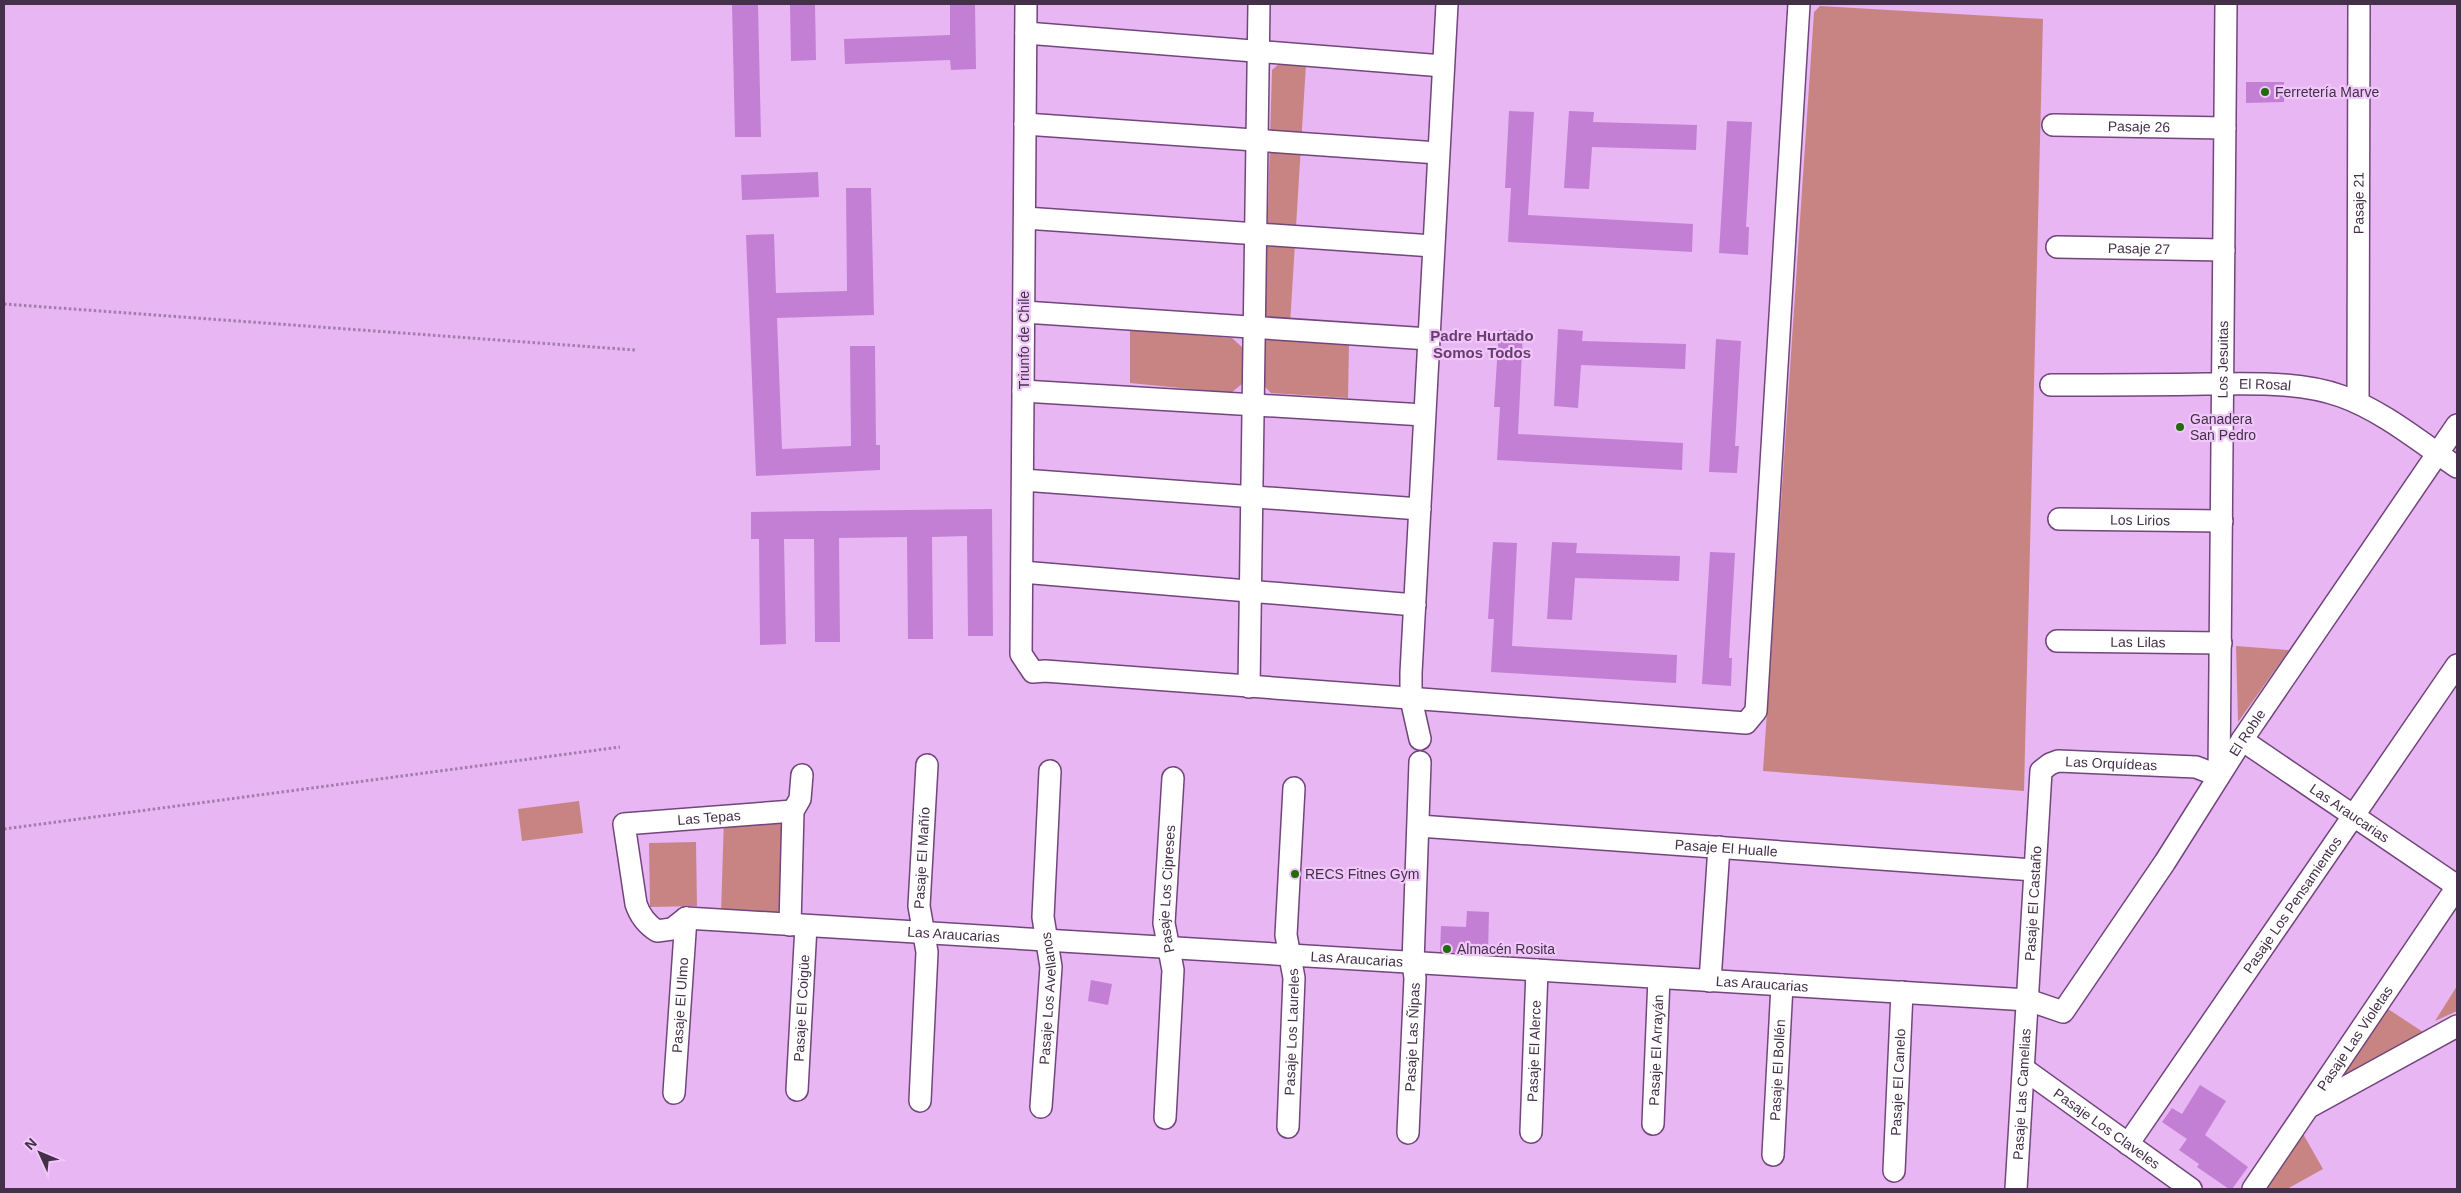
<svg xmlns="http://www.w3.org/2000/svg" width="2461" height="1193" viewBox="0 0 2461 1193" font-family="Arial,sans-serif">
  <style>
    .green { fill: #c88483 }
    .building { fill: #c37fd3 }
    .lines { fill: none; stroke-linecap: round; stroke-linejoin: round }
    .street-casing { stroke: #72457c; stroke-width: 24 }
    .path { stroke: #a27caa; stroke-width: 3; stroke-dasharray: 2.5 2.5; stroke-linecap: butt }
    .street { stroke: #fff; stroke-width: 21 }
    .poi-dot { fill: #216b0a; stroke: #f0c7f9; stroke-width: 2 }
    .labels { text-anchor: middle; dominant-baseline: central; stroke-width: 4.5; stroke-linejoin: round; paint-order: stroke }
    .poi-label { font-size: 14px; fill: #443049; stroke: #f0c7f9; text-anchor: start }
    .street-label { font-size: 14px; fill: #443049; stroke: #f0c7f9 }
    .neighbourhood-label { font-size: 15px; font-weight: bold; fill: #693c72; stroke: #f0c7f9 }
  </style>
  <rect width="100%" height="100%" fill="#e9b6f4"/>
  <!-- green -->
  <path class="green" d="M1820,6L2043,19L2024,791L1763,771L1814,12Z
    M1280,63L1306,64L1289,341L1349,344L1348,398L1271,393L1263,385L1272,70Z
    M1130,330L1232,338L1243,348V383L1231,393L1130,383Z
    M2236,646L2289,650L2238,722Z
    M579,801L583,833L522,841L518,809Z
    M724,817L784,819L781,915L721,914Z
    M696,842L697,906L650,907L649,843Z
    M2457,986V1011L2435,1021Z
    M2388,1009L2423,1032L2338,1080Z
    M2302,1132L2323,1169L2287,1189H2267Z"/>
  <!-- building -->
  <path class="building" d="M732,4H758L761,137H735Z
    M790,4H815L816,60L791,61Z
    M950,4H975L976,69L951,70L950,60L845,64L844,39L950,35Z
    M2246,82H2284V102L2246,103Z
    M1509,111L1534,112L1528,215L1693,224L1692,252L1508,242L1511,188H1505Z
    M1569,111L1594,112L1593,122L1697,125L1696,150L1592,147L1589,189L1564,188Z
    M1727,121L1752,122L1746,227H1749L1748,255L1719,253Z
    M818,172L819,197L742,200L741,175Z
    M846,188H871L874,315L777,318L782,449L851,446L850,346H875L876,445H880V470L756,476L746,235L774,234L776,293L847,291Z
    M1558,329L1583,331L1582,341L1686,344L1685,369L1581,365L1578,408L1554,406Z
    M1499,330L1523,331L1518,434L1683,443L1682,470L1497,460L1500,407H1494Z
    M1716,339L1741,341L1735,446H1739L1737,473L1709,472Z
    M992,509L993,636H968L967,536L932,537L933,639H908L907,537L839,538L840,642H815L814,539H784L786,644L760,645L759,539H751V512Z
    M1493,542L1517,543L1512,646L1677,655L1676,683L1491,672L1494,619H1488Z
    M1552,542L1577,543L1576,553L1680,556L1679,581L1575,578L1572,620L1547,619Z
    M1710,552L1735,553L1729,658H1732L1731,686L1702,684Z
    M1467,911L1489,912L1488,954L1440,952L1441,926L1466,927Z
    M1091,980L1112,984L1108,1005L1088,1001Z
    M2200,1085L2226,1101L2205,1135L2248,1167L2232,1189H2229L2197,1167L2199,1164L2179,1150L2187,1139L2162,1122L2172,1108L2182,1114Z"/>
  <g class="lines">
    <!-- street casing -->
    <g class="street-casing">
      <g id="street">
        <path d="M1026,4L1021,654L1033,672L1045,671L1746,723L1756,711L1799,4"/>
        <path d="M1026,33L1443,66"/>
        <path d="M1025,124L1438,153"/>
        <path id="s1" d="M2053,125L2225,128"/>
        <path d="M1025,218L1433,246"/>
        <path id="s2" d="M2057,247L2224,250"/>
        <path d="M1024,312L1429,339"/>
        <path id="s3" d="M2051,385C2103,385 2155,385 2206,384C2250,384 2299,381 2341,396C2383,411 2420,442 2457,467"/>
        <path d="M1023,391L1424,415"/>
        <path id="s4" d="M2358,402L2359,4"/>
        <path d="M1023,480L1420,509"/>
        <path id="s5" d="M2059,519L2222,521"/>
        <path d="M1022,572L1415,605"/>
        <path id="s6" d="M2057,641L2221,643"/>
        <path d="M1249,687L1259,4"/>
        <path d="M1420,739L1411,699V673L1447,4"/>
        <path id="s7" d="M2242,740L2457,886"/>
        <path id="s8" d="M1419,826L2034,870"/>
        <path id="s9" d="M686,918L2028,1000L2063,1012L2165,862L2242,740L2457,425"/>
        <path id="s10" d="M686,918L672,929L657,931C646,924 640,916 636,904L624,824L793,811"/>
        <path d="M790,925L793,811L800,799L802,775"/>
        <path d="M1710,981L1719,847"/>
        <path id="s11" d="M2024,1069L2191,1189"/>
        <path id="s12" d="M797,1090L806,926"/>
        <path id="s13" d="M674,1093L686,918"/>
        <path id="s14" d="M920,1101L927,952L919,906L927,765"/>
        <path d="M2311,1106L2457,1026"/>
        <path id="s15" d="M1041,1107L1051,967L1043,917L1050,771"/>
        <path id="s16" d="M1165,1118L1173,970L1164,923L1173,778"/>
        <path id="s17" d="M1653,1124L1659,978"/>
        <path id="s18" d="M1288,1127L1294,978L1286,935L1294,788"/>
        <path id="s19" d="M1531,1132L1537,970"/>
        <path id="s20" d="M1408,1133L1415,978L1413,963L1420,762"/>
        <path id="s21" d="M2128,1144L2457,665"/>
        <path id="s22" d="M1773,1155L1782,985"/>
        <path id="s23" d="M1894,1171L1902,992"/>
        <path id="s24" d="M2016,1189L2041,771L2050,764L2058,761L2196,767L2219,776L2226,4"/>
        <path id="s25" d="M2253,1189L2457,887"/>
      </g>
    </g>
    <!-- path -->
    <path class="path" d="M4,304L635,350
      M4,829L620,747"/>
    <!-- street -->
    <use href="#street" class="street"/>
  </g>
  <!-- markers -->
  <g class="poi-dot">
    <circle cx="2265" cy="92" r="5"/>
    <circle cx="2180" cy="427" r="5"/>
    <circle cx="1295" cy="874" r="5"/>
    <circle cx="1447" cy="949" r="5"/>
  </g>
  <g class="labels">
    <!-- poi labels -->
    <g class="poi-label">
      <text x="2275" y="92">Ferretería Marve</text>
      <text x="2190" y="419">Ganadera<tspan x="2190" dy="16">San Pedro</tspan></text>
      <text x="1305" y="874">RECS Fitnes Gym</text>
      <text x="1457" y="949">Almacén Rosita</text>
    </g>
    <!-- street labels -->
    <g class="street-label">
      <text stroke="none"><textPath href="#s1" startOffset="86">Pasaje 26</textPath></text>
      <text stroke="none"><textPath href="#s4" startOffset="199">Pasaje 21</textPath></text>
      <text stroke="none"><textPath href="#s2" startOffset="82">Pasaje 27</textPath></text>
      <text transform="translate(1024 340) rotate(-90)">Triunfo de Chile</text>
      <text stroke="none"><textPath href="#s24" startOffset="1018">Los Jesuitas</textPath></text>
      <text stroke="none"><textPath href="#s3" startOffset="214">El Rosal</textPath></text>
      <text stroke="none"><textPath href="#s5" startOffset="81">Los Lirios</textPath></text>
      <text stroke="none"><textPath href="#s6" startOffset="81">Las Lilas</textPath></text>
      <text stroke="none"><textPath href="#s9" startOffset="1716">El Roble</textPath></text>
      <text stroke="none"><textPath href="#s24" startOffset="492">Las Orquídeas</textPath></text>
      <text stroke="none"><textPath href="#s7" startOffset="130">Las Araucarias</textPath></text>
      <text stroke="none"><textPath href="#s10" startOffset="234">Las Tepas</textPath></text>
      <text stroke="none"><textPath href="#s8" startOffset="308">Pasaje El Hualle</textPath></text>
      <text stroke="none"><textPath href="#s14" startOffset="244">Pasaje El Mañío</textPath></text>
      <text stroke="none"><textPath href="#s16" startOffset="230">Pasaje Los Cipreses</textPath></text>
      <text stroke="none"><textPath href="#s24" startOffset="286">Pasaje El Castaño</textPath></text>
      <text stroke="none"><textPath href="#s21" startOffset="290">Pasaje Los Pensamientos</textPath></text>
      <text stroke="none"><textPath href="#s9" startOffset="268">Las Araucarias</textPath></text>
      <text stroke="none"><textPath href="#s9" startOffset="672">Las Araucarias</textPath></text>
      <text stroke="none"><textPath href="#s9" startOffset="1078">Las Araucarias</textPath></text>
      <text stroke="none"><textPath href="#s15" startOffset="109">Pasaje Los Avellanos</textPath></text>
      <text stroke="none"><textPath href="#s13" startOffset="88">Pasaje El Ulmo</textPath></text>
      <text stroke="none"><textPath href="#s12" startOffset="82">Pasaje El Coigüe</textPath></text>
      <text stroke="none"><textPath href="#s18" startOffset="95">Pasaje Los Laureles</textPath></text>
      <text stroke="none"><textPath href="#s20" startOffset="96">Pasaje Las Ñipas</textPath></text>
      <text stroke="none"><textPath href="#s25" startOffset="182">Pasaje Las Violetas</textPath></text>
      <text stroke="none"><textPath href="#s19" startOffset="81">Pasaje El Alerce</textPath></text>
      <text stroke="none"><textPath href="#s17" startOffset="74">Pasaje El Arrayán</textPath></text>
      <text stroke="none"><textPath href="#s22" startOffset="85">Pasaje El Bollén</textPath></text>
      <text stroke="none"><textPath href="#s23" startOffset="89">Pasaje El Canelo</textPath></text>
      <text stroke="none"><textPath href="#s24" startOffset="95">Pasaje Las Camelias</textPath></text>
      <text stroke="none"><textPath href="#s11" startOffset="102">Pasaje Los Claveles</textPath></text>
    </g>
    <!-- neighbourhood labels -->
    <g class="neighbourhood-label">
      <text x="1482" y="335">Padre Hurtado<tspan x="1482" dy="17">Somos Todos</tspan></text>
    </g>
  </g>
  <!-- border -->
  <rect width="2461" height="1193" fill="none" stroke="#443049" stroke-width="10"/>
  <!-- north arrow -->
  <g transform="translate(40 1153) rotate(314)" stroke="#f0c7f9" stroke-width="4" paint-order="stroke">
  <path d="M0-4L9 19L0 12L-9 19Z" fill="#443049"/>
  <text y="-8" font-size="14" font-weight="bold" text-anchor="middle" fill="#443049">N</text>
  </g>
</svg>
